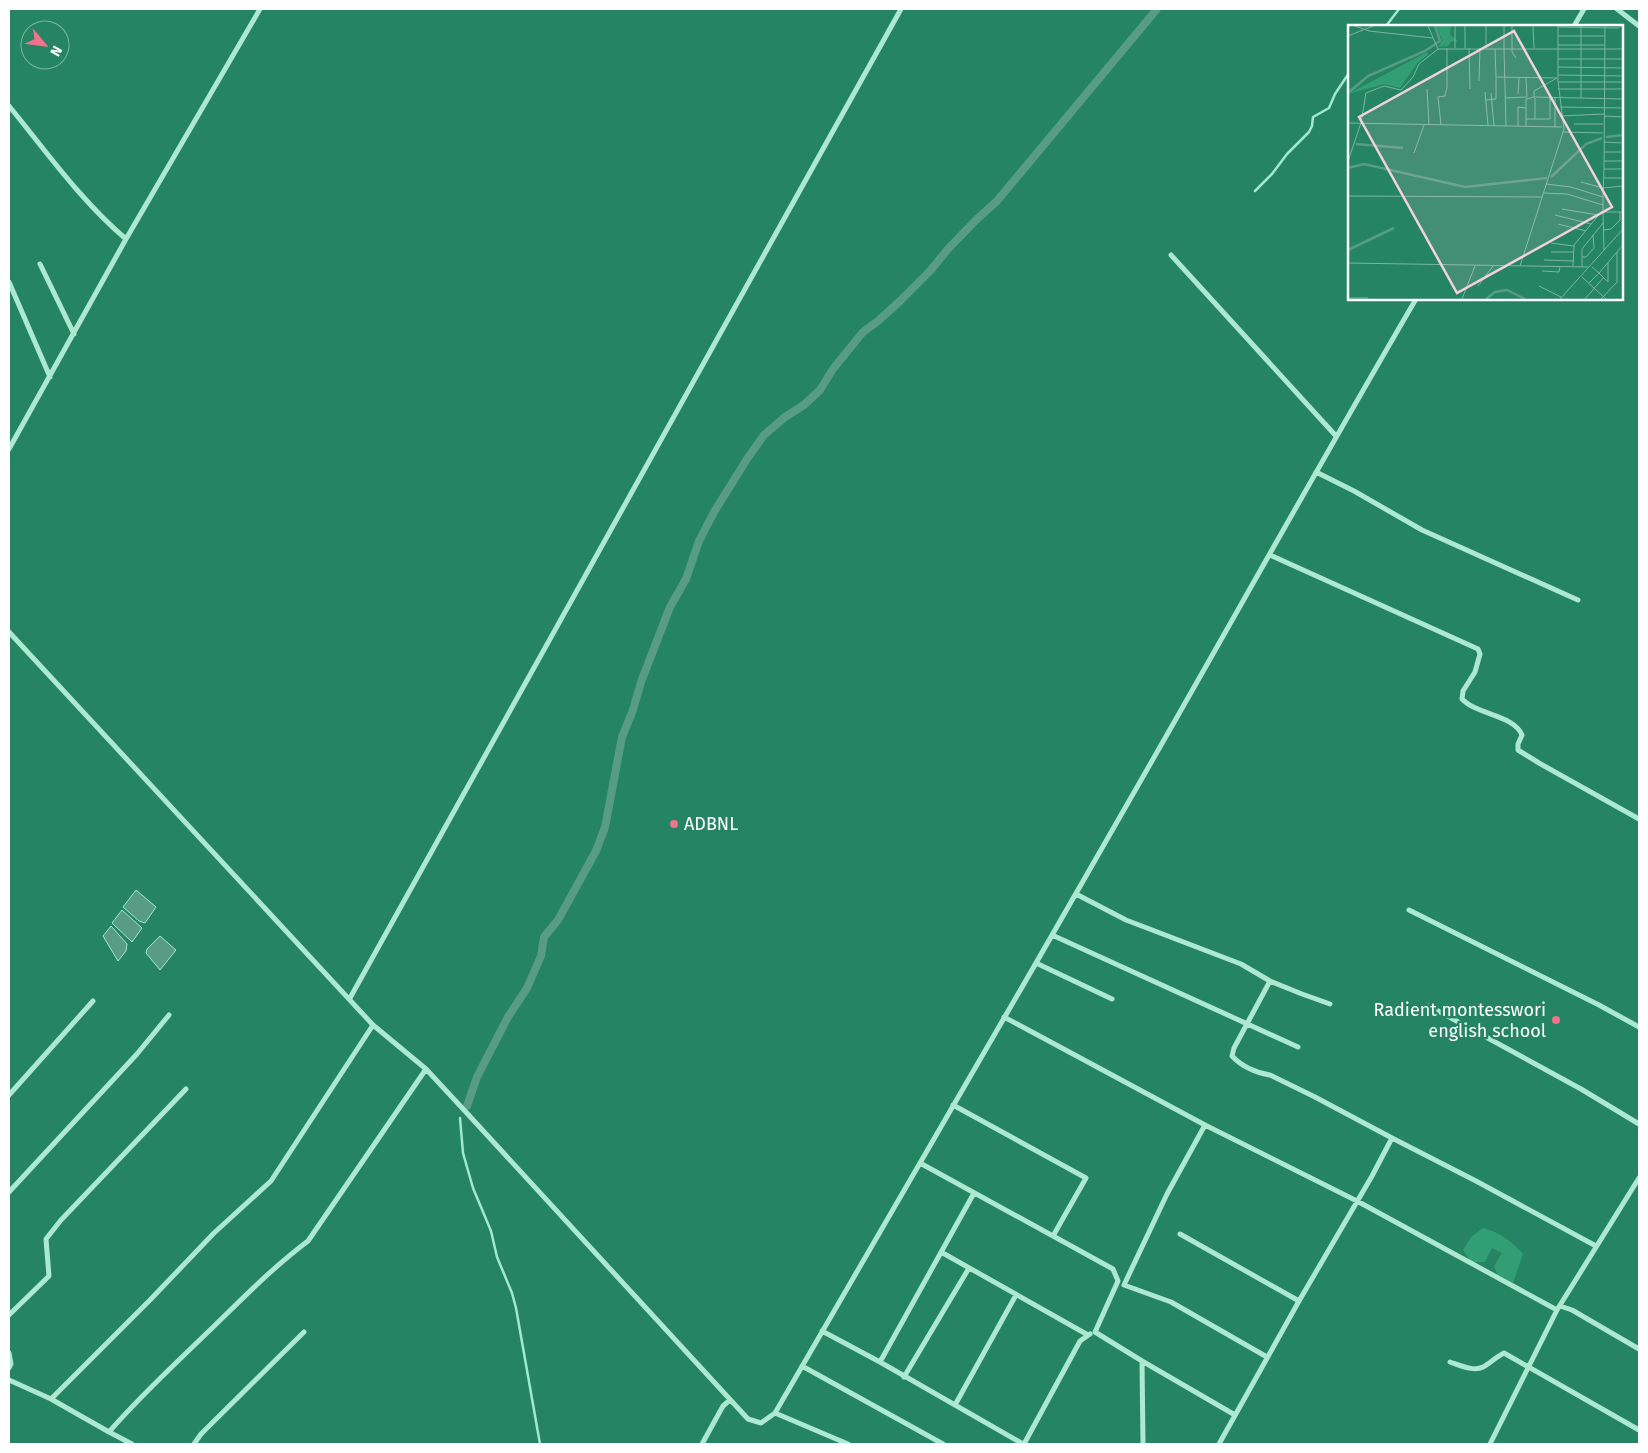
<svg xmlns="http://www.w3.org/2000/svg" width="1648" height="1453" viewBox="0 0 1648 1453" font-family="'Fira Sans',sans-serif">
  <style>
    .green { fill: #319e76 }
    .water { fill: #599c85; stroke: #a1e9ce }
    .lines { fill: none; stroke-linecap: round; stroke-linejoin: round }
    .stream { stroke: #a1e9ce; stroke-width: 2.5 }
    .canal { stroke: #599c85; stroke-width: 8 }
    .street { stroke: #ade8d3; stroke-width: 5 }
    .poi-dot { fill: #f2718b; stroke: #248463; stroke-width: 2 }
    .labels { text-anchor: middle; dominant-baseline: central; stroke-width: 5; stroke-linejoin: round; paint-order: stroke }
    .poi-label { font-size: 18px; fill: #fff; stroke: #248463; text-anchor: start }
    .inset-river { fill: none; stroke: #599c85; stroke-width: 2.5 }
    .inset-road { fill: none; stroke: #7cb5a1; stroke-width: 1 }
    .view { fill: #f3d1de; fill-opacity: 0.15; stroke: #f3d1de; stroke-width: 2.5 }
    .inset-edge { fill: none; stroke: #fff; stroke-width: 2.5 }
  </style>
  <rect width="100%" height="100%" fill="#248463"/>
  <!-- green -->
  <path class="green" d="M1483,1228C1500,1232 1511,1241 1523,1254L1513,1283L1497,1274L1494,1266L1502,1253L1492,1248L1485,1262H1471L1463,1250L1471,1237Z"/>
  <!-- water -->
  <path class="water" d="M136,890L156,907L145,923L139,921L123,907Z
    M122,910L142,928L132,942L112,923Z
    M111,926L127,944L126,951L118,961L103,936Z
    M160,936L176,950L160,970L146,953L147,949Z"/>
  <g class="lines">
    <!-- stream -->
    <path class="stream" d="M1386,26L1399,9
      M1255,191L1272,174L1287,154L1309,132L1312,126L1313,117L1329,108L1335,94L1349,73
      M460,1118L463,1153L473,1188L491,1231L497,1257L512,1293L516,1308L540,1444"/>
    <!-- canal -->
    <path class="canal" d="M467,1106L477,1077L508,1017L527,988L541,956L544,937L558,920L596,851L605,827L622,737L633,710L641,682L670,607L686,579L699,541L714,512L747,459L764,435L785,417L804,405L820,390L833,369L863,332L878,321L900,301L930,271L948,249L977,219L997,201L1157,9"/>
    <!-- street -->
    <path class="street" d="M1617,9L1639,26
      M1574,26L1584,9
      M9,106C46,151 81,201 126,239
      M1171,255L1336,436
      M40,264L74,334
      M9,282L50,377
      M9,449L126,239L260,9
      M1316,472L1354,491L1422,530L1578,600
      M1270,555L1478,649L1480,654L1475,672L1463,691L1462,699C1477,715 1514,715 1522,735L1518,744V750L1539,763L1639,819
      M9,632L373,1025L426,1069L464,1110L748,1419L761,1423L775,1413L848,1444
      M1076,894L1126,920L1241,964L1270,981L1302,994L1330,1004
      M1409,910L1599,1005L1639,1027
      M1052,935L1298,1047
      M1036,963L1112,999
      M350,998L901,9
      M1429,1006L1581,1089L1639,1124
      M1004,1017L1205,1125L1357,1201L1557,1310
      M9,1095L93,1001
      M953,1105L1086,1178L1053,1236
      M1205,1125L1167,1194L1124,1285L1171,1302L1267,1357
      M1392,1138L1476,1181L1596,1246
      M920,1163L1113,1269L1118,1281L1095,1332L1142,1361L1143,1444
      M9,1192L137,1054L169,1015
      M974,1193L880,1362L1023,1444
      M1180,1234L1299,1301
      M941,1252L1088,1335
      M1560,1306L1572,1310L1639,1349
      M9,1315L49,1276L46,1239L61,1220L186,1089
      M822,1331L880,1362
      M9,1353L11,1364L9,1368
      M1142,1361L1235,1415
      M1450,1362C1459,1365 1474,1372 1483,1367C1490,1363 1496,1357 1504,1353L1639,1430
      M802,1366L943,1444
      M904,1377L969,1268
      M9,1380L51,1399L109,1432C140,1396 175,1364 209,1331C241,1300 272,1268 308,1241L426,1069
      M51,1399L150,1300L214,1233L271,1181L373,1025
      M955,1405L1016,1295
      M775,1413C890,1213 1007,1015 1121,815C1220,643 1316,470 1416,299
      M109,1432L132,1444
      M194,1444L201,1434L304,1332
      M702,1444L723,1406L730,1400
      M1024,1444L1080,1341L1090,1334
      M1219,1444L1299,1301L1372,1176L1392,1138L1315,1097L1270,1075C1256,1073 1241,1066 1232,1056L1234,1048L1270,981
      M1490,1444L1557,1310L1639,1178"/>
  </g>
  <!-- markers -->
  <g class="poi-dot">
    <circle cx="674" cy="824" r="5"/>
    <circle cx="1556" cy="1020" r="5"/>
  </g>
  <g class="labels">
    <!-- poi labels -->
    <g class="poi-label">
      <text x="684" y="824">ADBNL</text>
      <text x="1546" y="1010" text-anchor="end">Radient montesswori<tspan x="1546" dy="21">english school</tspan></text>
    </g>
  </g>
  <!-- overview -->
  <g transform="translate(1348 25)">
    <rect width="275" height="275" fill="#248463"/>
    <path d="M89,1H103L102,9L110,17L104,16L100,21L90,22L94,16ZM79,27L80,30L69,38L52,63L36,59L0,69Z" fill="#319e76"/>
    <path class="inset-river" d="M0,68L20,51L77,26L92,16L87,1M258,112L275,110M8,119L55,123M0,143L16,139L117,162L199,153M203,152L238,119L254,113M0,225L46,203M138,274L147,267L159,265L177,274"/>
    <path class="inset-road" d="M7,1L21,6L85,13M80,1L90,24M107,1V23M117,1V23M156,1V24M164,1V27L168,33M185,1L186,23M210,2L270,3L273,1M0,11L25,1M210,11H257M210,20H256M121,23L122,64M138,23V1M147,24L148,52M156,24L158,101M210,34H275M210,42L275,43M210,50L275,51M131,56L132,23M210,57H275M79,64L81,100M210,64H275M137,67L140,100M143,68L146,101M170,69L171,52M186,72L275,74M157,73L179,72L178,53M207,73V102M233,73V1M138,75L148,74V52L209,53M212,82L275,83M213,91L256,89M256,91L275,92M178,94H202V73M187,94V73M0,98L214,102M226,99H255M93,100L90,72L97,71L99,62V23M170,101V82L178,83M178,101V74L186,72V66L209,53M215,107L255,108M256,117L275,118M256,127H275M66,128L76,100M0,136L13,98L18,68L36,61L53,65L65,52L71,39L90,24H275M256,136H275M256,144L257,1M256,153H275M233,157L255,163L275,161M198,159L223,162L255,172V186M196,168L219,169L255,180M0,171L194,172M255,172L256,144H275M214,184L250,190M255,186L256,225M207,190L243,199M210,199L238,206M256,205L263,204L272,195V187M203,218L226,221M203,227H225M234,232H238L246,223L245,210M196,235L225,236M0,238L240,242M260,238V257M172,241L216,104L210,56V1M225,241L226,220L253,187H275M234,242V224L255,198M244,242L251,248L269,227M194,246L211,247L212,241M234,252L258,274M241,258L251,248L260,257M130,261L145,241M191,261L213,272M0,273H20M114,274L127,241M212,274L275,204M237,274L256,252M253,274L269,257V227L275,220"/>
    <path class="view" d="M166,6L264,182L109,268L11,92Z"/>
    <rect width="275" height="275" class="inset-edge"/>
  </g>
  <!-- border -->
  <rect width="1648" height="1453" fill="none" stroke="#ffffff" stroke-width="20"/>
  <!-- north arrow -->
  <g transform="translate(45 45) rotate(119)"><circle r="24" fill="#248463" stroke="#7cb5a1"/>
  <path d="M0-4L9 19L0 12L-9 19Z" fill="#f2718b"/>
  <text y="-8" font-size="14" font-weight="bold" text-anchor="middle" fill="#ffffff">N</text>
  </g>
</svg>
